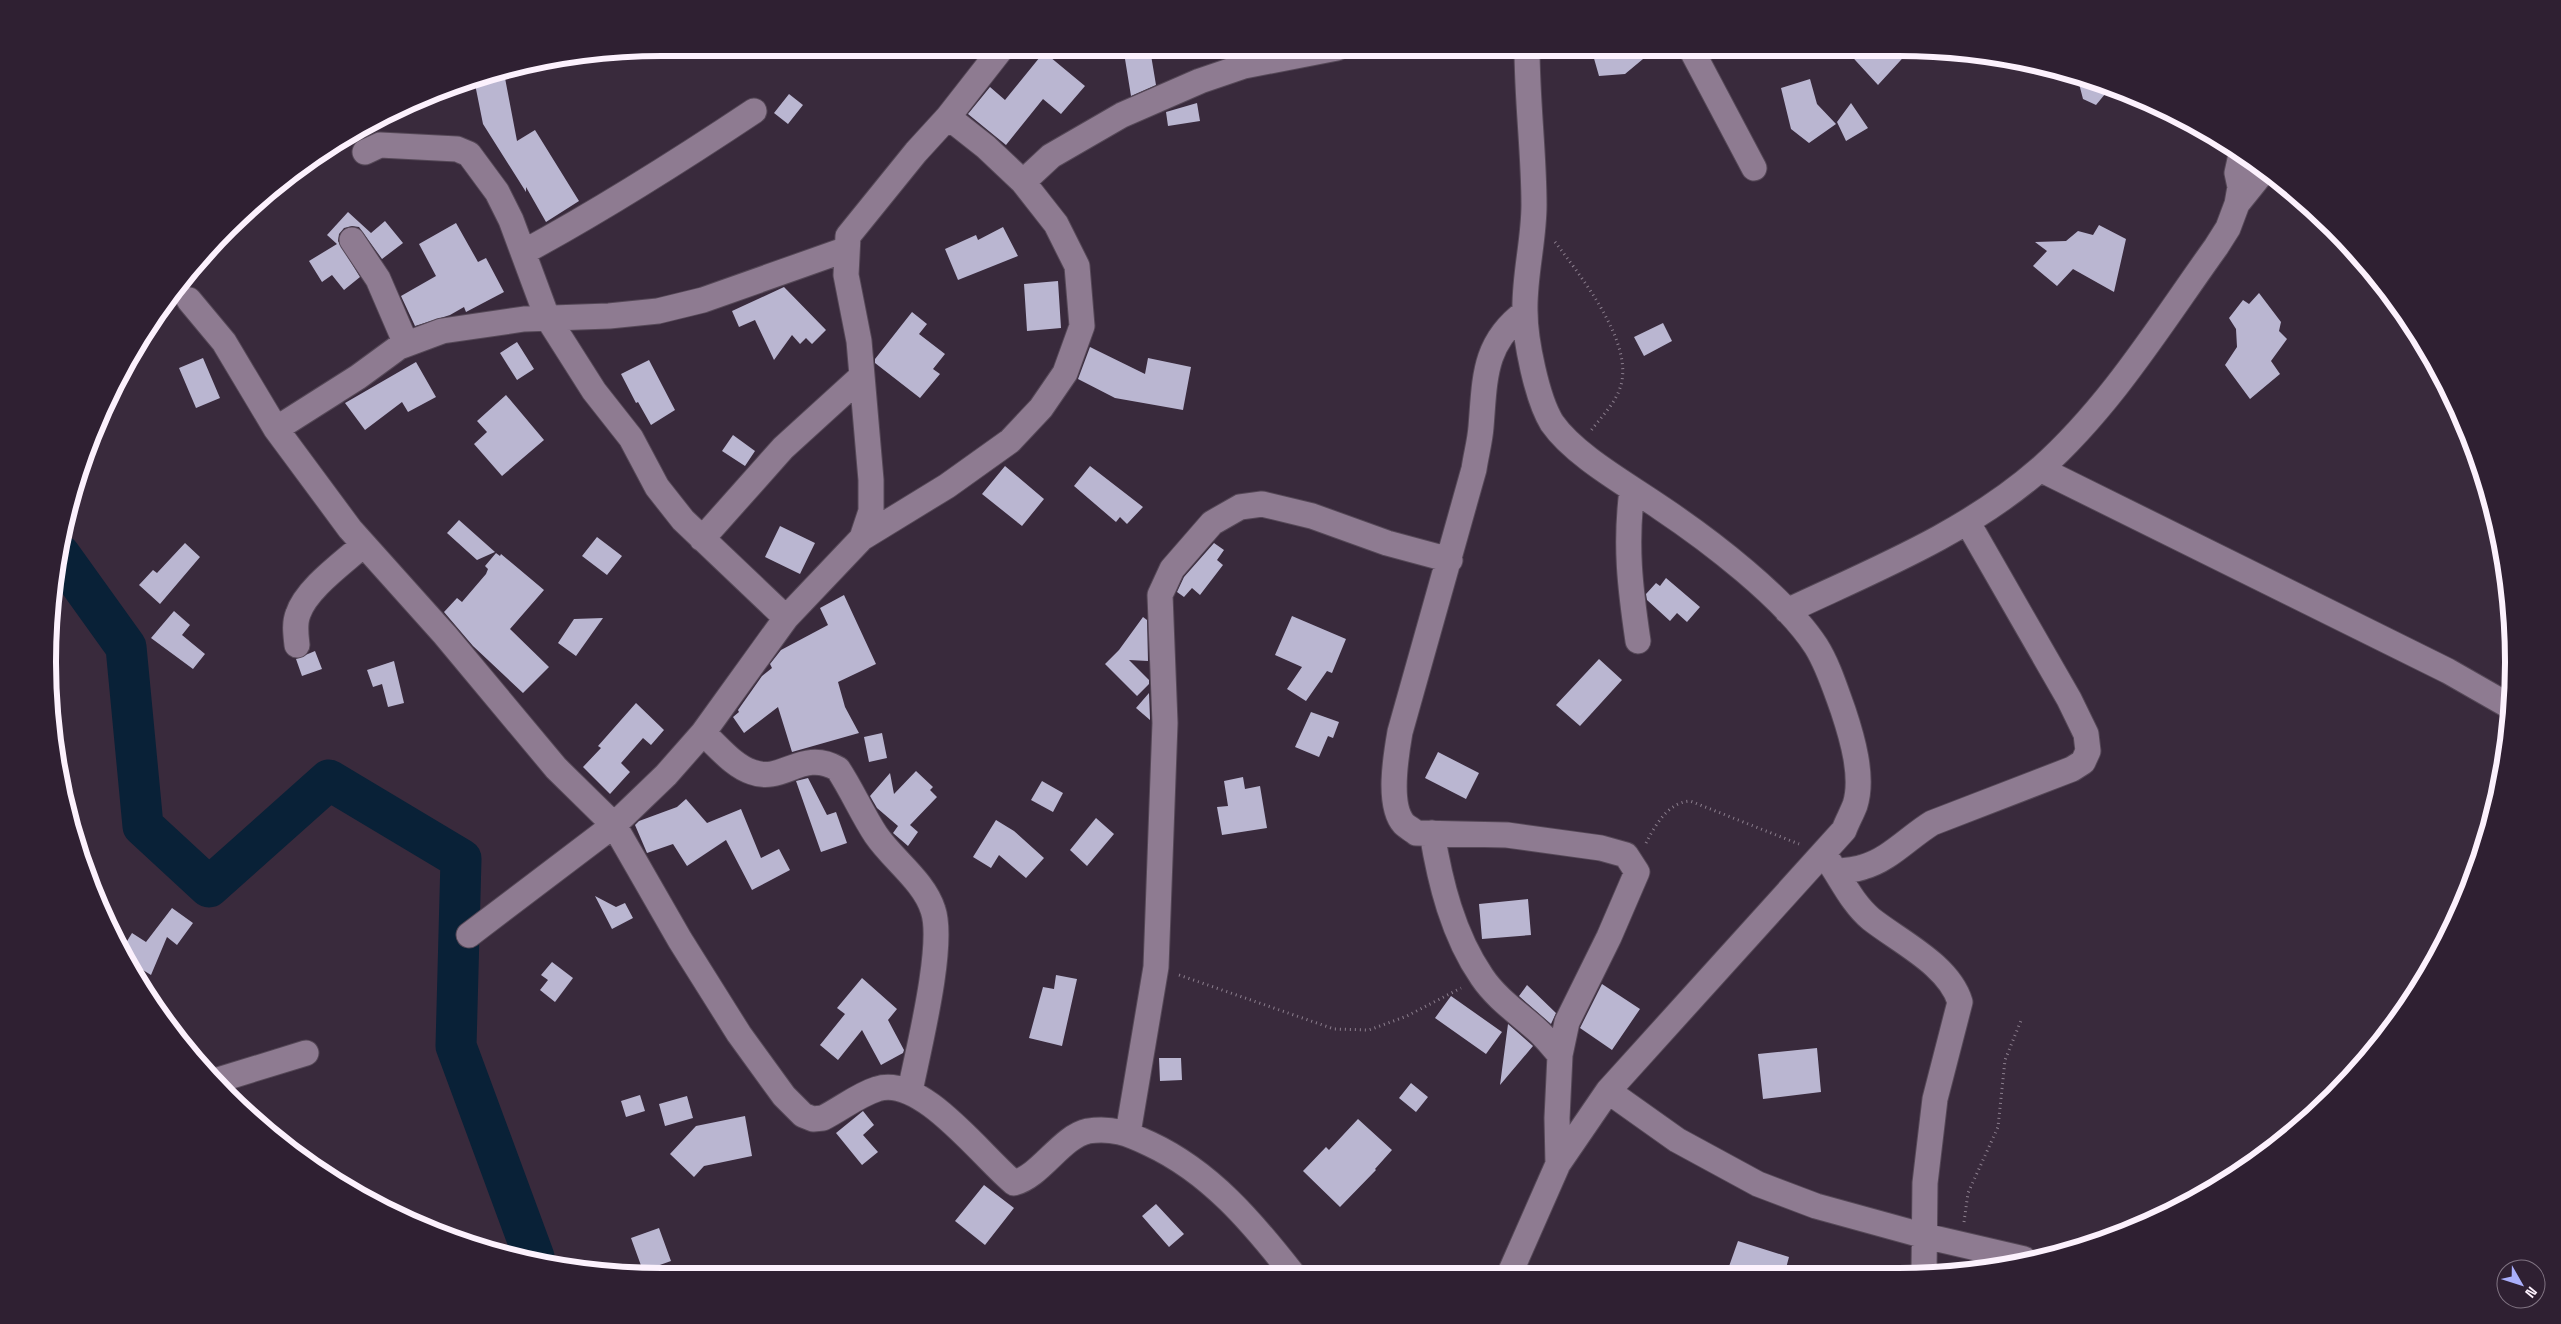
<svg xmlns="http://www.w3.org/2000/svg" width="2561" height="1324" viewBox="0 0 2561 1324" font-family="'Space Grotesk',sans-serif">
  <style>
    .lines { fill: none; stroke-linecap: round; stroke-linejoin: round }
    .river { stroke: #092137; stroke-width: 41 }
    .building { fill: #bab6d1 }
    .minor-casing { stroke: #554857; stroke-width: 27 }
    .path { stroke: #8c7f8e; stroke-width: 3; stroke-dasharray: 1 4; stroke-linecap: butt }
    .minor { stroke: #8e7b91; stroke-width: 25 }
    .rim { fill: none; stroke: #fcf1fd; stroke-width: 6 }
  </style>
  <rect width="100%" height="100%" fill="#392a3c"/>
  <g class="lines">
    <!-- river -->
    <path class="river" d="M60,555L126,647L143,826L209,887L329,780L461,859L456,1046L534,1257L533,1261"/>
  </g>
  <!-- building -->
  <path class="building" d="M1591,48H1592L1655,49L1625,74L1599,76Z
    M1845,49H1911L1878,85Z
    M1044,52L1085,86L1061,114L1043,99L1006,145L968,114L990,87L1005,100Z
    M1151,55L1156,85L1131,96L1125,59Z
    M2077,76L2090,80L2110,88L2096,105L2083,99Z
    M505,78L517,141L535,130L579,201L546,222L526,187V192L483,124L475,84Z
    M1810,79L1817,104L1836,124L1809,143L1791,129L1781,88Z
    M789,94L803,105L788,124L774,113Z
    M1197,103L1200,121L1168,126L1166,112Z
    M1851,103L1868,128L1846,141L1837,122Z
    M348,212L371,233L385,221L403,243L382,259L359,227L352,226L344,228L339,234L338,241L360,277L344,290L332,275L322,282L309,261L337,244L327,235Z
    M456,223L478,262L486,258L504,292L466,312L464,307L450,315L415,326L401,296L436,276L419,244Z
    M2099,225L2126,239L2114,292L2073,269L2057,286L2033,266L2047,251L2035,242L2066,241L2078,231L2093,235Z
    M1003,227L1018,256L958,280L945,249L976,235L978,240Z
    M1058,281L1061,328L1027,331L1024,284Z
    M784,287L826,330L812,344L806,338L800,344L792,335L774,360L755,320L739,327L732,311Z
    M2259,293L2281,322L2279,331L2287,339L2271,361L2280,374L2250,399L2225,365L2237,347L2236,329L2229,318L2243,300L2249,304Z
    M912,312L927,324L919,334L945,354L933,369L940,374L920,398L875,363V359Z
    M1663,323L1672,341L1644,356L1634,337Z
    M517,342L534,369L517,380L500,353Z
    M1090,347L1145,374L1148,358L1191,367L1183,410L1115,398L1078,379Z
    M203,358L220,398L196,408L179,368Z
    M649,360L675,410L651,425L638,402L636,403L621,374Z
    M416,362L436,397L408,412L402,402L365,430L345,403Z
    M506,395L544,440L502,476L474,444L487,432L477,421Z
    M733,435L755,451L745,466L722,451Z
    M1005,466L1044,499L1022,526L982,494Z
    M1090,466L1143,507L1127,524L1120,517L1116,522L1074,486Z
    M459,520L495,552L477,560L447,533Z
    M780,526L815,543L800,574L765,557Z
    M597,537L622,556L607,575L582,556Z
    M185,543L200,557L160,604L139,585L153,570L157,573Z
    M1214,543L1224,550L1217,560L1223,565L1200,595L1192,588L1184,597L1177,592L1184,577Z
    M496,553L500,556L501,554L544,590L510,629L549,667L523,693L473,646L444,612L457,598L462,602L486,574L488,569L485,566Z
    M1666,578L1700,607L1687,622L1677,613L1670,621L1647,600L1646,594L1656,583L1660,586Z
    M844,595L876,664L838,682L845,707L859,733L792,752L778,707L744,733L733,717L739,712L738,710L762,676L772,668L770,664L781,650L828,625L820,608Z
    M174,611L190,625L182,635L205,654L193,669L151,638Z
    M1292,616L1346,639L1332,673L1327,671L1306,701L1287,689L1302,667L1275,655Z
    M1143,617L1147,620L1148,661L1129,660L1149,680V684L1137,696L1105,664L1119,650Z
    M603,618L576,656L558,643L574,619Z
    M315,651L322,669L302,676L296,659Z
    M1599,659L1622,680L1580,726L1556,705Z
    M394,661L404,703L388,707L382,684L373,687L367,670Z
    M1149,693L1150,719V720L1136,708Z
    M636,703L664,730L651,745L643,738L621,763L630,772L610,794L583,767L601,748L598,746Z
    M1311,712L1339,722L1333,738L1328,736L1319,757L1295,747Z
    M882,733L887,758L869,762L864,737Z
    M1438,752L1479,773L1466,799L1425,778Z
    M916,771L933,787L930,790L937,797L910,825L918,832L908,846L893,833L898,826L877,808L870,796L890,773L894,794Z
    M1243,777L1245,789L1260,786L1267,828L1222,835L1217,807L1228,806L1224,781Z
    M808,778L827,815L836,812L847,843L821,852L796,781Z
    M1042,781L1063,793L1053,812L1031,800Z
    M686,799L707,823L741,809L761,858L779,849L790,870L752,890L726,840L687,866L673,844L647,853L635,825L639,821L677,807Z
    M1096,818L1114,834L1087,866L1070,850Z
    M996,820L1014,831L1044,858L1026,878L999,855L991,868L973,857Z
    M595,896L616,907L625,903L633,918L612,929Z
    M1528,899L1531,935L1482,939L1479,904Z
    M172,908L193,923L177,945L167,937L151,975L125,959L121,951L132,933L146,942Z
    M552,962L573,978L555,1002L540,990L548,980L541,975Z
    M1056,975L1077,979L1062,1046L1029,1038L1043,987L1054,989Z
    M862,978L897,1009L888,1020L904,1050L903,1053L881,1065L862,1030L838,1060L820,1045L845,1014L837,1008Z
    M1602,984L1640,1009L1612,1050L1580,1028Z
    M1527,985L1556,1013L1551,1024L1519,996Z
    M1451,996L1502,1032L1486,1054L1435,1018Z
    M1508,1024L1533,1046L1500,1085Z
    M1817,1048L1821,1092L1763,1099L1758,1054Z
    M1159,1058H1181L1182,1080L1160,1081Z
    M1411,1083L1428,1097L1416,1112L1399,1098Z
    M640,1095L645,1111L626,1117L621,1101Z
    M687,1096L693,1118L665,1126L659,1104Z
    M863,1111L874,1125L863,1135L878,1152L862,1165L836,1133Z
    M745,1116L752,1156L704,1166L694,1177L670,1154L696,1126Z
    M1358,1119L1392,1150L1375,1169L1376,1170L1340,1207L1303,1171L1326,1147L1329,1150Z
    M984,1185L1014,1208L985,1245L955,1221Z
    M1156,1204L1184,1234L1169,1247L1142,1216Z
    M659,1228L671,1261L643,1271L631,1238Z
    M1738,1241L1789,1257L1785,1272H1727Z"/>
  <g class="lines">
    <!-- minor casing -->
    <g class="minor-casing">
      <path id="minor" d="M1691,49L1754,168
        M365,152L380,145L457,149L469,154L497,192L511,220L547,317L594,391L631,438L657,487L683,520L786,618
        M1023,182L1051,156L1122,115L1200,81L1244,66L1337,48
        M2237,204L2262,173L2263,168
        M352,240L378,279L406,344
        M524,252C603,209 679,161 754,111
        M189,300L224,342L276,429L350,529L445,635L556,768L614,825L680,940L739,1034L784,1096L803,1115L813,1119L823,1118C841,1109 858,1095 877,1089C921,1074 982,1157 1014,1183C1041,1176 1061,1137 1088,1131C1112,1127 1129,1134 1150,1144C1210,1172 1252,1222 1292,1273
        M1525,312C1483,343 1485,379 1481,427C1480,441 1476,455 1474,469L1400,732C1396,755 1387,805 1404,824C1407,827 1413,830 1416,833L1507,835L1601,848L1626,855L1637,872L1609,937L1567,1022L1560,1055L1557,1118L1558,1164
        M276,429L358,377L399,347L442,331L524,319L609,316L658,311L703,300L847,249
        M2040,469L2448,671L2511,707
        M1632,490C1625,545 1630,587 1638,641
        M862,538L947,486L1010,441L1041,408L1065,373L1082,326L1077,266L1056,224L1023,182L986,147L948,117
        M702,539L783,448L862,376
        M1787,611C1874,570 1967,533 2040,469C2111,406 2162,322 2216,247L2228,228L2237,204L2240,187L2237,173L2241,155
        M297,645C296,635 294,624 298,614C306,589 343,563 363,545
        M703,733C718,746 733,766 752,772C783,784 802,748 838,769C852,790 862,814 876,835C893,860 924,881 933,910C945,945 918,1051 910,1091
        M1432,833C1440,882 1453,935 1482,977C1496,998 1518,1013 1537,1030C1545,1037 1552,1046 1560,1055
        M1828,860C1842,880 1852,903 1871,919C1900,942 1949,965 1960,1002L1935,1099L1925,1183L1924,1271
        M1836,872C1845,870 1855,870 1863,867C1889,860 1909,837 1932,823L2072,769L2083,762L2088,751L2086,734L2069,699L1968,523
        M469,935L614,825L666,775L703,733L786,618L862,538L871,511V480L859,341L846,275L848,236L916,152L948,117L1002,48
        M215,1081L306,1053
        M1608,1091L1677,1140L1758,1184L1816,1206L1925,1236L2024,1259
        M1128,1133L1156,967L1165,723L1160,595L1172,569L1212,523L1240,507L1262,504L1312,516L1387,543L1450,560
        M1510,1273L1558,1164L1608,1091L1844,830C1847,822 1852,813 1855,805C1864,777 1852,737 1843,710C1835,688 1828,665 1816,646C1785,598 1709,540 1661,508C1628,485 1575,456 1552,423C1537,399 1525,340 1525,311C1524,276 1534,241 1534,205C1534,153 1527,101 1527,48"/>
    </g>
    <!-- path -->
    <path class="path" d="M1555,242C1579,274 1636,344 1620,388C1615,404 1600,418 1590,432
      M1646,843C1655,825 1669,802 1690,801L1799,844
      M1179,975L1334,1029L1369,1030L1407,1016L1461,988
      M1964,1222L1968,1193L1998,1127L2005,1060L2022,1018"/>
    <!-- minor -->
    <use href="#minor" class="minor"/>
  </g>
  <!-- crop -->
  <path d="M0 0H2561V1324H0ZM662 56H1899A606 606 0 0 1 2505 662V662A606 606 0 0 1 1899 1268H662A606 606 0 0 1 56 662V662A606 606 0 0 1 662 56Z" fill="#2f2032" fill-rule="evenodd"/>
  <path class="rim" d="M662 56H1899A606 606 0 0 1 2505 662V662A606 606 0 0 1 1899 1268H662A606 606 0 0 1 56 662V662A606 606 0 0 1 662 56Z"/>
  <!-- north arrow -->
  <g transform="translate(2521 1284) rotate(129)"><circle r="24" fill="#2f2032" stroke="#817483"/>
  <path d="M0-4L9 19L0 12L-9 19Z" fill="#aaaffb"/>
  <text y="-8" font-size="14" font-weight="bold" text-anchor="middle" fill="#fcf1fd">N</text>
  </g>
</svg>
